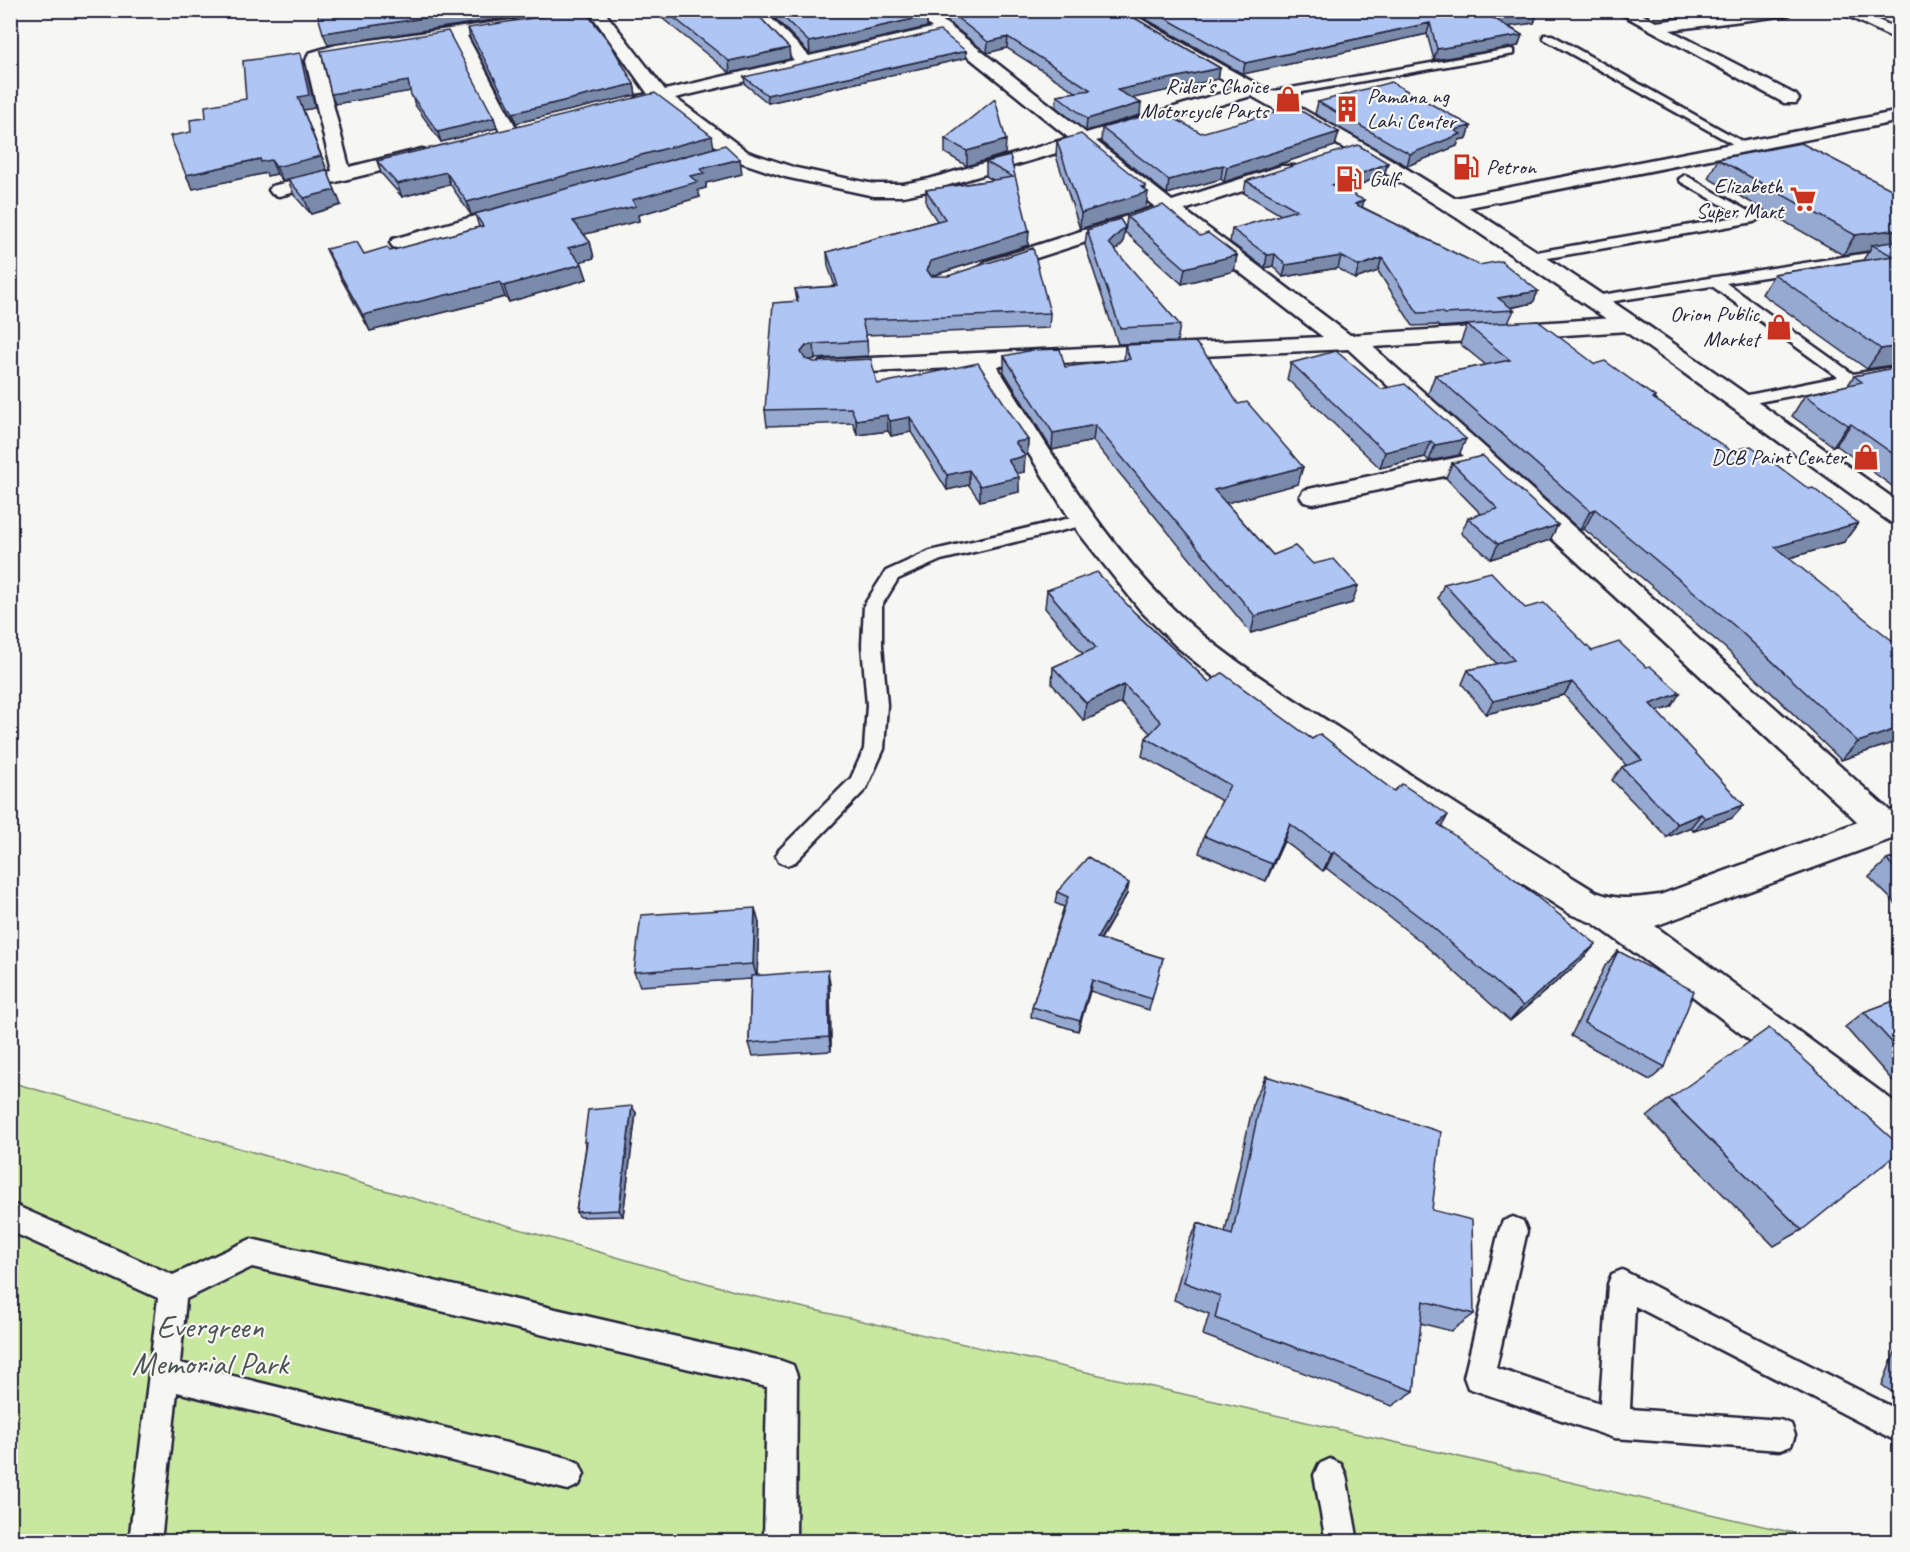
<svg xmlns="http://www.w3.org/2000/svg" width="1910" height="1552" viewBox="0 0 1910 1552" font-family="Caveat,sans-serif">
  <style>
    .green { fill: #c9e89f; stroke: #76856d; stroke-width: 1.5 }
    .lines { fill: none; stroke-linecap: round; stroke-linejoin: round }
    .lane-casing { stroke: #22223b; stroke-width: 5 }
    .street-casing { stroke: #22223b; stroke-width: 5 }
    .secondary-casing { stroke: #22223b; stroke-width: 5 }
    .lane { fill: #f6f6f2; fill-rule: evenodd }
    .street { fill: #f6f6f2; fill-rule: evenodd }
    .secondary { fill: #f6f6f2; fill-rule: evenodd }
    .wall { fill: #96a9d1; stroke: #22223b; stroke-width: 1.5 }
    .shaded-wall { fill: #7a8aaa; stroke: #22223b; stroke-width: 1.5 }
    .building { fill: #afc5f3; stroke: #22223b; stroke-width: 1.5 }
    .labels { text-anchor: middle; dominant-baseline: central; stroke-width: 4.5; stroke-linejoin: round; paint-order: stroke }
    .far-poi-label { font-size: 22px; fill: #22223b; stroke: #f6f6f2; text-anchor: end }
    .near-park-label { font-size: 32px; fill: #4c5454; stroke: #f6f6f2 }
  </style>
  <rect width="100%" height="100%" fill="#f6f6f2"/>
  <filter id="ink" filterUnits="userSpaceOnUse"><feTurbulence type="fractalNoise" baseFrequency=".0167" numOctaves="2"/><feDisplacementMap in="SourceGraphic" scale="12" xChannelSelector="R" yChannelSelector="G"/><feConvolveMatrix kernelMatrix="1 2 1 2 8 2 1 2 1" color-interpolation-filters="sRGB"/></filter>
  <g filter="url(#ink)">
    <!-- green -->
    <path class="green" d="M10,1082L748,1295L1829,1541H11Z"/>
    <g class="lines">
      <!-- lane casing -->
      <g class="lane-casing">
        <path id="lane" d="M1544,35H1552L1752,147L1746,151L1742,149L1544,39Z
          M1510,49L1514,50V54L1263,99L1258,96L1263,93Z
          M1685,175L1760,218L1754,222L1531,261L1524,257L1531,253L1742,216L1681,182L1679,179Z
          M1900,248V256L1726,283L1853,374L1900,366V375L1738,406L1730,401L1733,398L1838,377L1712,286L1595,304L1588,300L1595,296Z
          M1083,515L1089,516L1092,520L1089,524L941,560L898,579L882,605V645L887,705L884,749L866,789L795,862L787,865L779,862L776,856L779,850L851,778L864,749L867,705L862,645L864,605L886,571L930,551Z
          M10,1203L173,1275L251,1239L782,1361L793,1365L797,1376L796,1542H764L767,1387L252,1267L186,1299L180,1363L568,1458L579,1463L584,1474L579,1485L568,1490L177,1392L161,1542H129L158,1298L10,1231Z
          M1513,1217L1523,1221L1527,1231L1496,1368L1600,1403L1608,1284L1612,1274L1622,1270L1900,1411V1443L1635,1306L1630,1409L1780,1420L1791,1424L1795,1435L1791,1446L1780,1450L1614,1438L1468,1388L1464,1377L1499,1231L1503,1221Z
          M1330,1459L1341,1464L1346,1475L1358,1542H1326L1314,1475L1319,1464Z"/>
      </g>
      <!-- street casing -->
      <g class="street-casing">
        <path id="street" d="M588,10H603L665,90L794,60L747,10H763L809,56L932,28L912,10H929L1086,133L1246,86H1258L1261,90L1258,94L1096,141L1172,201L1281,166H1295L1297,170L1295,174L1184,210L1350,335L1629,317L1637,319L1640,324L1637,329L1629,331L1373,347L1890,811L1900,808V835L1897,837L1655,926L1900,1106V1151L1885,1145L1660,971L1593,923L1570,914L1452,838L1214,677L1176,646L1141,611L1079,533L974,367L828,374L820,372L816,367L820,362L828,360L1323,337L1167,216L999,270L992,272L985,270L981,266L985,262L1155,207L1080,146L932,190L903,196H874L785,177L734,160L658,102L644,105L638,104L635,100L638,96L648,94ZM941,35L1069,138L929,179L903,184H874L796,168L748,152L675,98ZM1348,349L1464,456L1304,490L1300,496L1304,502L1313,504L1477,469L1858,822L1660,895C1638,898 1617,901 1596,892C1510,839 1425,785 1340,729C1278,689 1214,651 1162,598C1096,530 1047,446 997,366Z
          M1151,10L1149,13L1120,19L1112,14L1116,10Z
          M1614,10H1634L1656,22L1748,10H1796L1789,15L1670,30L1796,95L1799,99L1796,103H1784Z
          M1835,10H1856L1900,30V41Z
          M512,20L518,22L520,25L518,28L467,36L519,133L516,137H504L501,133L452,38L338,55L322,61L349,167L422,149L429,151L431,155L429,159L279,196L272,194L269,190L272,186L332,171L306,61L309,53L336,45Z
          M1900,111V121L1450,211L1443,209L1440,205L1443,201L1450,199Z
          M519,204L526,206L529,210L526,214L400,249L393,247L390,243L393,239Z"/>
      </g>
      <!-- secondary casing -->
      <g class="secondary-casing">
        <path id="secondary" d="M1107,10H1126C1218,66 1315,113 1407,169C1576,272 1738,388 1900,503V524L1890,522L1645,345L1457,218L1358,156L1179,55Z"/>
      </g>
      <!-- lane -->
      <use href="#lane" class="lane"/>
      <!-- street -->
      <use href="#street" class="street"/>
      <!-- secondary -->
      <use href="#secondary" class="secondary"/>
    </g>
    <!-- wall -->
    <path class="wall" d="M652,10H753L789,48L790,59L730,73Z
      M767,10H921L927,16V27L810,54Z
      M933,10H1121L1220,68L1218,79L1132,98L1140,115L1086,131L1056,107L1057,95L1076,92L1007,48L987,53Z
      M1143,10H1535L1538,12L1534,23L1508,26L1522,35L1518,46L1434,60L1427,34L1243,74L1142,17Z
      M468,28L634,84L636,95L516,123L470,38Z
      M321,51L494,118L497,128L441,142L415,105L410,91L335,104Z
      M966,51V58L768,103L745,84L744,77Z
      M305,66L315,108L303,110L341,205L311,214L294,195L288,180L283,181L277,174L267,176L266,173L193,189L186,175L191,132L246,99Z
      M1318,102L1471,126L1467,138L1459,140L1457,146L1407,166L1315,114Z
      M1102,128L1201,133L1339,132L1335,146L1224,182L1221,179L1167,194L1101,142Z
      M945,139L1005,154L967,166L945,153Z
      M1057,141L1145,190L1146,208L1080,229L1056,156Z
      M714,148L567,189L742,174L706,183V188L698,190L700,197L638,215L639,221L584,234L590,242L594,258L580,261L582,264L587,279L509,302L505,297L370,331L333,264L326,249L364,254L390,251L479,227L475,214L471,215L450,184L402,197L381,173L377,161Z
      M1010,156L1028,245L932,276L1050,313L1049,328L865,335L867,341L868,356L815,359L808,361L877,384L1028,440L1027,455L1024,456V472L1017,473L1019,492L980,501L969,485L947,490L911,432L891,436L888,431L857,435L853,423L767,426L765,410L797,301L795,289L835,286L828,266L827,252L937,221L926,204V190L993,180L986,176V162Z
      M1718,159L1899,193V491L1836,445L1833,446L1792,416L1805,395L1848,385L1854,376L1891,369L1893,365L1867,369L1762,294L1774,274L1863,260L1869,251L1843,255L1708,178Z
      M1388,163L1384,175L1345,191L1362,207L1479,265L1538,291L1533,303L1511,308L1514,310L1508,323L1595,364L1655,397L1654,399L1731,451L1809,489L1858,523L1844,542L1789,558L1899,741L1841,760L1724,647L1584,529L1580,530L1428,394L1435,375L1486,365L1460,344L1467,325L1440,327L1437,325L1413,326L1378,271L1355,279L1338,268L1283,277L1273,266L1265,268L1230,242L1232,229L1281,215L1244,193L1246,181Z
      M1127,217L1200,236L1237,255L1234,271L1182,284L1125,232Z
      M1125,227L1123,243L1115,251L1180,325L1177,342L1118,344L1085,245L1087,230Z
      M1125,345L1238,404L1298,484L1226,503L1273,555L1352,603L1251,633L1093,441L1052,450L1004,372V356L1065,367L1124,360Z
      M1291,363L1381,389L1459,455L1429,461L1425,457L1380,468L1287,379Z
      M1452,463L1558,525L1550,540L1491,559L1461,533L1468,518L1481,514L1446,478Z
      M1444,584L1525,608L1592,651L1671,707L1656,712L1744,805L1732,818L1694,831L1691,827L1667,837L1612,780L1622,767L1626,765L1564,695L1486,714L1462,684L1468,670L1497,664L1438,598Z
      M1047,590L1134,612L1209,682L1312,739L1394,791L1442,826L1582,960L1510,1021L1419,940L1326,868L1323,871L1284,841L1266,881L1199,853L1204,836L1222,801L1142,756L1146,738L1150,733L1121,703L1084,721L1052,684L1053,667L1083,654L1045,608Z
      M1899,856V907L1869,877L1887,860Z
      M1057,892L1127,894L1101,939L1163,958L1149,1010L1090,991L1078,1031L1031,1017L1032,1007L1064,907L1055,903Z
      M759,923L757,975L830,984L831,1051L753,1056L749,1043L751,979L640,986L634,972Z
      M1618,951L1665,1067L1650,1080L1571,1036L1605,966Z
      M1899,999V1088L1845,1027L1864,1012Z
      M1266,1076L1432,1210L1474,1314L1451,1331L1420,1323L1414,1391L1392,1406L1203,1335L1209,1314L1174,1300L1188,1243L1198,1223L1225,1232L1254,1100Z
      M1669,1099L1802,1230L1774,1246L1647,1117Z
      M636,1113L623,1216L580,1217L576,1212L586,1146L584,1142Z
      M1899,1342V1397L1882,1385Z"/>
    <!-- shaded-wall -->
    <path class="shaded-wall" d="M478,10H559L328,45L323,33Z
      M1538,12L1534,23L1490,29L1493,18Z
      M927,16V27L810,54L809,42Z
      M1430,23L1427,34L1243,74L1245,63Z
      M1522,35L1518,46L1434,60L1437,49Z
      M1008,37L1007,48L987,53L988,42Z
      M789,48L790,59L730,73L729,61Z
      M966,51V58L768,103L767,95Z
      M300,53L305,66L315,108L303,110L327,170L283,181L276,167L298,97Z
      M1220,68L1218,79L1116,102L1117,90Z
      M408,81L412,91L335,104L331,94Z
      M634,84L636,95L516,123L513,113Z
      M1141,103L1140,115L1086,131L1087,119Z
      M494,118L497,128L441,142L438,132Z
      M1471,126L1467,138L1459,140L1457,146L1407,166L1410,154L1454,130Z
      M1339,132L1335,146L1224,182L1227,167Z
      M712,136L714,148L471,215L467,202Z
      M1006,140L1005,154L967,166V151Z
      M260,159L271,160L277,174L267,176L266,173L193,189L186,175Z
      M740,159L742,174L706,183V188L698,190L700,197L638,215L639,221L577,236L573,221L632,200L700,169Z
      M1388,163L1384,175L1329,197L1332,185Z
      M1223,165L1221,179L1167,194L1169,180Z
      M446,172L450,184L402,197L397,184Z
      M1146,186L1145,193L1148,192L1146,208L1080,229L1081,213Z
      M335,190L341,205L311,214L304,198Z
      M1364,200L1361,213L1355,204Z
      M1125,227L1123,243L1107,259L1109,243Z
      M1899,229V247L1872,245L1869,251L1843,255L1855,235Z
      M1029,231L1028,245L931,276L927,270L931,261Z
      M590,242L594,258L572,264L568,248Z
      M1275,254L1273,266L1265,268L1267,255Z
      M1237,255L1234,271L1182,284L1185,268Z
      M1341,256L1338,268L1283,277L1286,265Z
      M1382,258L1378,271L1355,279L1359,266Z
      M582,264L587,279L509,302L504,286Z
      M500,282L505,297L370,331L363,315Z
      M1538,291L1533,303L1493,311L1498,298Z
      M814,344L815,359L807,361L802,367L801,352L806,346Z
      M1899,346V362L1897,360L1893,365L1867,369L1881,349Z
      M887,415L888,431L857,435L856,420Z
      M910,417L911,432L891,436L890,421Z
      M1851,424L1836,445L1833,446L1848,425Z
      M1095,425L1093,441L1052,450L1053,433Z
      M1466,439L1459,455L1429,461L1435,445Z
      M1028,440L1027,455L1014,458L1015,442Z
      M1431,441L1425,457L1380,468L1385,452Z
      M1025,456L1024,472L1007,476L1008,460Z
      M1303,467L1298,484L1211,507L1214,490Z
      M969,470V485L947,490V475Z
      M1019,477V492L980,501V486Z
      M1595,509L1584,529L1580,530L1590,511Z
      M1858,523L1844,542L1762,566L1775,547Z
      M1558,525L1550,540L1491,559L1498,544Z
      M1358,586L1352,603L1251,633L1255,616Z
      M1572,682L1564,695L1486,714L1493,701Z
      M1124,685L1121,703L1084,721L1086,703Z
      M1680,693L1671,707L1640,718L1650,704Z
      M1899,728V741L1841,760L1858,742Z
      M1744,805L1732,818L1694,831L1705,818Z
      M1701,814L1691,827L1667,837L1677,824Z
      M1448,815L1439,832L1438,824Z
      M1290,824L1284,841L1266,881L1272,864Z
      M1334,852L1326,868L1323,871L1331,854Z
      M1129,883L1127,894L1095,948L1097,938Z
      M755,908L759,923L757,978L753,964Z
      M1596,944L1582,960L1510,1021L1523,1006Z
      M828,970L830,984L831,1051L829,1037Z
      M1092,980L1090,991L1078,1031L1080,1021Z
      M632,1106L636,1113L623,1216L619,1210Z"/>
    <!-- building -->
    <path class="building" d="M323,10H478L323,33L318,16Z
      M584,10L610,43L634,84L513,113L468,28Z
      M664,10H753L789,48L729,61Z
      M776,10H921L927,16L809,42Z
      M947,10H1121L1220,68L1117,90L1141,103L1087,119L1057,95L1091,90L1008,37L988,42Z
      M1151,10H1535L1538,12L1493,18L1522,35L1437,49L1430,23L1245,63Z
      M448,31L494,118L438,132L411,95L408,81L331,94L321,51Z
      M940,31L966,51L767,95L744,77Z
      M300,53L309,95L298,97L321,156L276,167L271,160L261,162L260,159L186,175L170,136L191,132L190,120L206,118L205,106L246,99L243,61Z
      M1391,82L1471,126L1454,130L1461,134L1410,154L1318,102Z
      M655,93L712,136L467,202L446,172L397,184L377,161Z
      M995,99L1006,140L967,151L945,139Z
      M1294,107L1339,132L1227,167L1223,165L1169,180L1102,128L1161,111L1201,133Z
      M1081,134L1146,186L1141,187L1148,192L1081,213L1057,141Z
      M1801,143L1899,193V229L1855,235L1718,159Z
      M725,145L740,159L700,169L704,173L690,176L697,182L632,200L636,206L573,221L590,242L568,248L582,264L504,286L500,282L363,315L326,249L357,242L364,254L387,247L390,251L483,226L475,214Z
      M1358,145L1388,163L1332,185L1364,200L1355,204L1479,265L1501,261L1538,291L1498,298L1514,310L1444,314L1442,312L1418,313L1382,258L1359,266L1341,256L1286,265L1275,254L1267,255L1232,229L1297,210L1246,181Z
      M1010,156L1029,231L931,261L927,270L931,276H948L1033,248L1050,313L862,320L867,341L814,344L806,346L801,352L805,359L814,362L871,359L877,384L978,363L1028,440L1015,442L1025,456L1008,460L1019,477L980,486L969,470L947,475L910,417L890,421L887,415L856,420L851,408L765,410L773,303L798,301L795,289L838,286L827,252L945,219L926,190L1013,177L986,162Z
      M327,170L335,190L304,198L288,179Z
      M1163,205L1200,236L1208,233L1237,255L1185,268L1127,217Z
      M1120,219L1125,227L1109,243L1180,325L1120,328L1087,230Z
      M1899,241V346L1881,349L1774,274L1893,256L1872,245Z
      M1538,321L1595,364L1605,361L1655,397L1653,398L1731,451L1751,446L1809,489L1813,488L1858,523L1775,547L1899,646V728L1858,742L1737,628L1595,509L1590,511L1435,375L1510,360L1467,325Z
      M1195,342L1211,361L1238,404L1247,402L1303,467L1214,490L1273,555L1295,546L1313,564L1334,559L1358,586L1255,616L1095,425L1053,433L1004,356L1032,350L1060,349L1065,367L1130,359L1125,345Z
      M1336,351L1381,389L1405,384L1466,439L1435,445L1431,441L1385,452L1291,363Z
      M1899,367V458L1851,424L1848,425L1805,395L1862,382L1854,376Z
      M1483,456L1558,525L1498,544L1468,518L1498,509L1452,463Z
      M1097,572L1134,612L1209,682L1222,673L1312,739L1320,734L1394,791L1402,784L1448,815L1438,824L1502,869L1596,944L1523,1006L1429,924L1334,852L1331,854L1290,824L1272,864L1204,836L1230,785L1146,738L1161,722L1124,685L1086,703L1053,667L1096,648L1047,590Z
      M1491,572L1525,608L1544,603L1592,651L1619,642L1646,667L1650,666L1680,693L1650,704L1744,805L1705,818L1701,814L1677,824L1622,767L1642,760L1572,682L1493,701L1468,670L1514,660L1444,584Z
      M1899,856V872L1887,860Z
      M1088,857L1129,883L1097,938L1163,958L1152,999L1092,980L1080,1021L1032,1007L1068,897L1057,892Z
      M755,908L753,964L634,972L641,915Z
      M1618,951L1694,991L1665,1067L1584,1023Z
      M828,970L829,1037L749,1043L751,976Z
      M1899,999V1050L1864,1012Z
      M1769,1028L1899,1145V1152L1802,1230L1669,1099Z
      M1266,1076L1441,1132L1432,1210L1472,1220L1474,1314L1423,1301L1414,1391L1215,1318L1220,1296L1184,1282L1198,1223L1232,1235Z
      M632,1106L619,1210L576,1212L587,1142H584L588,1110Z"/>
  </g>
  <!-- icons -->
  <defs>
    <g id="shop-bare" transform="scale(2.07)"><path d="M-5-2.5h2.3a2.7 3.5 0 0 1 5.4 0H5L5.5 6h-11ZM-1.5-2.5h3a1.5 2.3 0 0 0-3 0Z" fill="#c8321e" stroke="#f6f6f2" stroke-width="2.5" paint-order="stroke"/></g>
    <g id="building-bare" transform="scale(2.07)"><path d="M-4-6H4V6H1V3H-1V6H-4ZM-2.5-4.3h1.7v1.8h-1.7ZM.8-4.3h1.7v1.8H.8ZM-2.5-1h1.7V.8h-1.7ZM.8-1h1.7V.8H.8Z" fill="#c8321e" stroke="#f6f6f2" stroke-width="2.5" paint-order="stroke"/></g>
    <g id="fuel-bare" transform="scale(2.07)"><path d="M-5.5-6h7V0h2V4h1.3V-2.5L3-4.5l.8-.8L6-3V5H2.5V1h-1V6h-7ZM-4.2-4.7v3.2H.2V-4.7Z" fill="#c8321e" stroke="#f6f6f2" stroke-width="2.5" paint-order="stroke"/></g>
    <g id="supermarket-bare" transform="scale(2.07)"><path d="M-6-5.5h2.5l.6 2H6L4.5 2H-2.5L-4.4-4H-6ZM-1.5 3.2a1.3 1.3 0 1 0 .1 0ZM3 3.2a1.3 1.3 0 1 0 .1 0Z" fill="#c8321e" stroke="#f6f6f2" stroke-width="2.5" paint-order="stroke"/></g>
  </defs>
  <g fill-rule="evenodd">
    <use href="#shop-bare" x="1288" y="99"/>
    <use href="#building-bare" x="1347" y="109"/>
    <use href="#fuel-bare" x="1466" y="167"/>
    <use href="#fuel-bare" x="1349" y="179"/>
    <use href="#supermarket-bare" x="1803" y="199"/>
    <use href="#shop-bare" x="1779" y="327"/>
    <use href="#shop-bare" x="1866" y="457"/>
  </g>
  <g class="labels">
    <!-- far-poi labels -->
    <g class="far-poi-label">
      <text x="1268" y="86">Rider's Choice<tspan x="1268" dy="25">Motorcycle Parts</tspan></text>
      <text x="1367" y="96" text-anchor="start">Pamana ng<tspan x="1367" dy="25">Lahi Center</tspan></text>
      <text x="1486" y="167" text-anchor="start">Petron</text>
      <text x="1369" y="179" text-anchor="start">Gulf</text>
      <text x="1783" y="186">Elizabeth<tspan x="1783" dy="25">Super Mart</tspan></text>
      <text x="1759" y="314">Orion Public<tspan x="1759" dy="25">Market</tspan></text>
      <text x="1846" y="457">DCB Paint Center</text>
    </g>
    <!-- near-park labels -->
    <g class="near-park-label">
      <text x="210" y="1326">Evergreen<tspan x="210" dy="37">Memorial Park</tspan></text>
    </g>
  </g>
  <!-- margin -->
  <rect width="1910" height="1552" fill="none" stroke="#f6f6f2" stroke-width="36"/>
  <rect x="18" y="18" width="1874" height="1516" fill="none" stroke="#22223b" stroke-width="2" filter="url(#ink)"/>
</svg>
